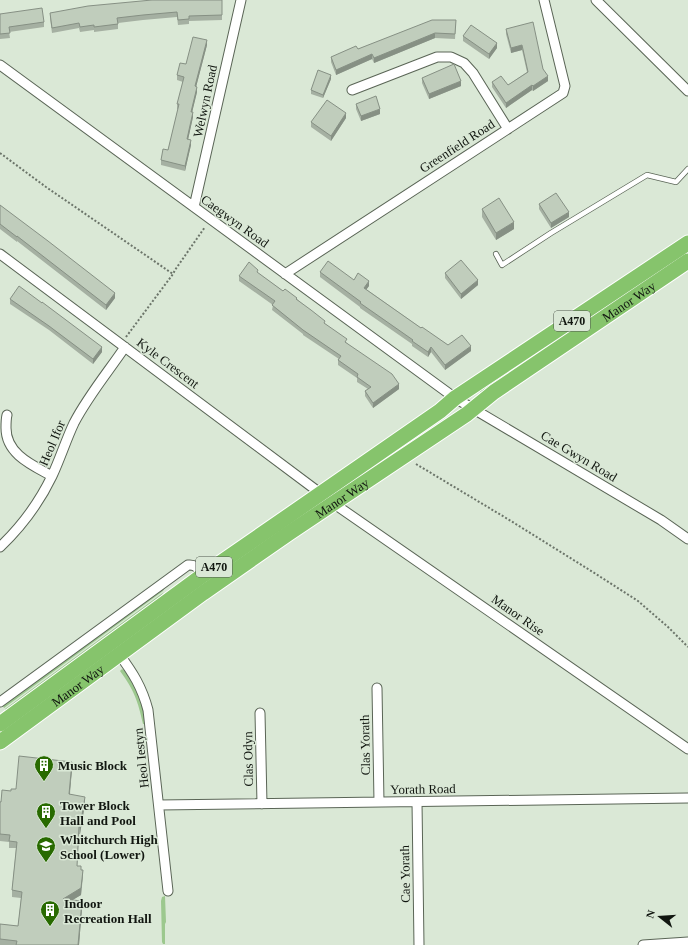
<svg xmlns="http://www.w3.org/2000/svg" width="688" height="945" viewBox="0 0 688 945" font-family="Georgia,serif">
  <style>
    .green { fill: #9cc88e }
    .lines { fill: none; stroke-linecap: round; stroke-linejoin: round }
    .service-casing { stroke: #5a6556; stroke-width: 6 }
    .minor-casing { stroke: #5a6556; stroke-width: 11 }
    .trunk-casing { stroke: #fff; stroke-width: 17 }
    .path { stroke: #6c756a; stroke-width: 2; stroke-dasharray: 2 2; stroke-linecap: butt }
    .service { stroke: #fff; stroke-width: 4.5 }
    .minor { stroke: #fff; stroke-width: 9 }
    .trunk { stroke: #86c46c; stroke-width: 15 }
    .wall { fill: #a5b0a2 }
    .shaded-wall { fill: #869084 }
    .building { fill: #c0cdbc; stroke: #869084 }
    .labels { text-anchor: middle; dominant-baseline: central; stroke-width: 3; stroke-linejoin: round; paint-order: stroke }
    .shield { fill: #dae8d6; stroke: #4d554b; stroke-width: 1 }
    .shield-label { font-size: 12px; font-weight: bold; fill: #111610 }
    .street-label { font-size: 13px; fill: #111610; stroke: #dae8d6 }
    .poi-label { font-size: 13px; font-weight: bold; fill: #111610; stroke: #dae8d6; text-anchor: start }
  </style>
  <rect width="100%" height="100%" fill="#dae8d6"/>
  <!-- green -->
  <path class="green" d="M688,249V254L481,392L479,391Z
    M167,584L163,591L4,708L3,706Z
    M164,592L154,604L6,711L5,709Z
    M122,669C135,675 144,710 147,724H143C138,701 134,690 120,671Z
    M165,896L166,922L165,924V944H163L162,942L161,901L162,897Z"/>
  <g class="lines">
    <!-- service casing -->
    <g class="service-casing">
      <path id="service" d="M496,254L502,265L551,233L647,175L676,182L688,169"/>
    </g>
    <!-- minor casing -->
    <g class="minor-casing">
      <path id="minor" d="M596,0L688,91
        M0,65L455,398L661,520L688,539
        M352,90L437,57H451L464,63L473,73L508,129
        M194,207L241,0
        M0,254L320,493
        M285,274L563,93L565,86L544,0
        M7,415C6,419 6,423 6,428C6,454 32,465 52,476
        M333,503L688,749
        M0,547C21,527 39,503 52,476C60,459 66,440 74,423C88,396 108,372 125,347
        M119,654C133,673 142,687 148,710L168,891
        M377,688L379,802
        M0,702L188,565C196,564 198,569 203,575
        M260,713L262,804
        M417,802L419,945
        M159,805L688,798
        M643,945L688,942"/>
    </g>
    <!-- trunk casing -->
    <g class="trunk-casing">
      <g id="trunk">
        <path d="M0,724L203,575L440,411L455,398L688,243"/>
        <path id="s1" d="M0,742L203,593L289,533L467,414L494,392L688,261"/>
      </g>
    </g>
    <!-- path -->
    <path class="path" d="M0,153L46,187L173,274
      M126,337L173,274L175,270L205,227
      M416,464L511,521L596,574L638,601L668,627L688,647"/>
    <!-- service -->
    <use href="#service" class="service"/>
    <!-- minor -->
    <use href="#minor" class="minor"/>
    <!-- trunk -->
    <use href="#trunk" class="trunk"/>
  </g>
  <!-- wall -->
  <path class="wall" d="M222,0V20L189,21V24L178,25L177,17L143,20L118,23V29L94,32V30L80,32L79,28L52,33L50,18V13Z
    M0,14L44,22V27L9,32L10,38L0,39Z
    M456,20L455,39L435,38L374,63L372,59L336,75L331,62V57Z
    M506,29L543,69L548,81L533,91L532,90L506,108L492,87V82L508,85L527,72L522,50L511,53L506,34Z
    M463,36L497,48L489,59L463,41Z
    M207,45L196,87L197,92L192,112L193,117L188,140L191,145L185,171L161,165V160L168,150L178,109H177V104L183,82L177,80V75L186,64Z
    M422,78L461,86L429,99L422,83Z
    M331,79L323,98L311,94V90Z
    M356,104L380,114L361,121L356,109Z
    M346,118L331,141L311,127V122Z
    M539,204L569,217L551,228L539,209Z
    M0,205L115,298L106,310L17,241V242L0,229Z
    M482,209L514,229L496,240L482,217Z
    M320,272L354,280L369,286L366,289L421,328L448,345L471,351L445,370L431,352L428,357L412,346V344L360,308V307L320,277Z
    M258,273L283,291L297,299L399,389L373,408L365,396V391L368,389L357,382V378L338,365V360L339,359L303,335V334L272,310L273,305L239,281V276Z
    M445,273L478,285L461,299L445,278Z
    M10,299L102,352L93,364L49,330L10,304Z
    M72,769L70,794L85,804L80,834H79L77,866L81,870L83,877L81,895L72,900L82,908L79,945H0V924L18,926L21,898L12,897V890L16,848H9V842L0,841V802L11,791Z"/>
  <!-- shaded-wall -->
  <path class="shaded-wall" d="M435,33V38L374,63V58Z
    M207,40V45L195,91V86Z
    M497,43V48L489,59V54Z
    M522,45V50L511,53V48Z
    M372,54V59L336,75V70Z
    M331,75V79L323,98V95Z
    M548,76V81L533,91V86Z
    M461,81V86L429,99V94Z
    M532,85V90L506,108V103Z
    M197,87V92L191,117V112Z
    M380,109V114L361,121V116Z
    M193,112V117L187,144V139Z
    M346,113V118L331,141V136Z
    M191,140V145L185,171V166Z
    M569,212V217L551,228V223Z
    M514,222V229L496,240V233Z
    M478,280V285L461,299V294Z
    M369,281V286L364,293V288Z
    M115,293V298L106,310V305Z
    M471,346V351L445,370V365Z
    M102,347V352L93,364V359Z
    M431,347V352L428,357V352Z
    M399,384V389L373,408V403Z
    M72,762V769L69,801V794Z
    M85,797V804L80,834V827Z
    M83,870L81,895L63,906V899Z
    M82,901V908L79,945H78Z"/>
  <!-- building -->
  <path class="building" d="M152,0H222V15L189,16V19L178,20L177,12L143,15L117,18L118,24L94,27V25L80,27L79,23L52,28L50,13L88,6Z
    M42,8L44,22L9,27L10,33L0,34V14Z
    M432,20H456L455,34L435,33L374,58L372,54L336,70L331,57L356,46L358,49Z
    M533,22L543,69L548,76L533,86L532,85L506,103L492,82L501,76L508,85L528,72L522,45L511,48L506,29Z
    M471,25L497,43L489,54L463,36Z
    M193,37L207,40L195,86L197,87L191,112H193L187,139L191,140L185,166L161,160L163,149L168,150L179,104H177L184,77L177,75L180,63L186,64Z
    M454,64L461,81L429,94L422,78Z
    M318,70L331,75L323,95L311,90Z
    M376,96L380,109L361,116L356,104Z
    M327,100L346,113L331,136L311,122Z
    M556,193L569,212L551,223L539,204Z
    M499,198L514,222L496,233L482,209Z
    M0,205L48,241L115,293L106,305L17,236V237L0,224Z
    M461,260L478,280L461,294L445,273Z
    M328,261L354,280L358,273L369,281L364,288L421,328L422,327L448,345L462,335L471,346L445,365L431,347L428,352L412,341L413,340L360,303L361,302L320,272Z
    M249,262L258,270L257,272L283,291L285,289L297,298L296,299L311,310L325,321L324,323L347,339L345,342L392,374L399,384L373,403L365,391L371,387L357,377L358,374L338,360L341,356L303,330L272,305L275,301L239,276Z
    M19,286L42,303V302L102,347L93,359L49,326L10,299Z
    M19,756L72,762L69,794L85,797L80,827H79L77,866H81V870H83L81,888L63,899L82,901L78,945H16L17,941L0,939V924L18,926L22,892L12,890L17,842L9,841L10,835L0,834V802H1L2,790L11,791V789H16Z"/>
  <!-- icons -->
  <defs>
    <g id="building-pin" transform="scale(1)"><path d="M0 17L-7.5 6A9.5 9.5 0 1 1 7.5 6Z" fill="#286a00" stroke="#dae8d6"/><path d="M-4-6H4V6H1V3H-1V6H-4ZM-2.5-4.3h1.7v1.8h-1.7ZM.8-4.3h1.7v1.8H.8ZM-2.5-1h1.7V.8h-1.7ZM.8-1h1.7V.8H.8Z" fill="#fff"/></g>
    <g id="school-pin" transform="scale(1)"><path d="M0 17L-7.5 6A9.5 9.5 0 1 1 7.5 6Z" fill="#286a00" stroke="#dae8d6"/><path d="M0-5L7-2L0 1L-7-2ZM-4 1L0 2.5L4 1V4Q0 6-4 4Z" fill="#fff"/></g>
  </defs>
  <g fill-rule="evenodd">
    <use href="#building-pin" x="44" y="765"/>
    <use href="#building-pin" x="46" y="812"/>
    <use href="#school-pin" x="46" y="846"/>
    <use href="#building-pin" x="50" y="910"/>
  </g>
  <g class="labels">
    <!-- shield labels -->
    <g class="shield">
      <rect x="554" y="311" width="36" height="20" rx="3"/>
      <rect x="196" y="557" width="36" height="20" rx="3"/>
    </g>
    <g class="shield-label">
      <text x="572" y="321">A470</text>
      <text x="214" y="567">A470</text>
    </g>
    <!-- street labels -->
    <g class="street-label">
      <text transform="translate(205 101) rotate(-78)">Welwyn Road</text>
      <text transform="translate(457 146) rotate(-33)">Greenfield Road</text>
      <text transform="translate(235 221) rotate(36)">Caegwyn Road</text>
      <text stroke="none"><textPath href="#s1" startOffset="768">Manor Way</textPath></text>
      <text transform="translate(168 363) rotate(37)">Kyle Crescent</text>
      <text transform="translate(52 443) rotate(-67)">Heol Ifor</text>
      <text transform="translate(579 456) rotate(31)">Cae Gwyn Road</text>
      <text stroke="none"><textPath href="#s1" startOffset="420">Manor Way</textPath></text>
      <text transform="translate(518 615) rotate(35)">Manor Rise</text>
      <text stroke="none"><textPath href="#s1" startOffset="96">Manor Way</textPath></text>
      <text transform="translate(365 745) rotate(-91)">Clas Yorath</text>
      <text transform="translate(141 758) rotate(-96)">Heol Iestyn</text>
      <text transform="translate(248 759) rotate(-91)">Clas Odyn</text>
      <text transform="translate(423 789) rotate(-1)">Yorath Road</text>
      <text transform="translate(405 874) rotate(-91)">Cae Yorath</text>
    </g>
    <!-- poi labels -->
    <g class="poi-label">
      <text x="58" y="765">Music Block</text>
      <text x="60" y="805">Tower Block<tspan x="60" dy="15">Hall and Pool</tspan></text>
      <text x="60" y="839">Whitchurch High<tspan x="60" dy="15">School (Lower)</tspan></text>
      <text x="64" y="903">Indoor<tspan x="64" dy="15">Recreation Hall</tspan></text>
    </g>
  </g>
  <!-- north arrow -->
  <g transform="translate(660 917) rotate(287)" stroke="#dae8d6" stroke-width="3" paint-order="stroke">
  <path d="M0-3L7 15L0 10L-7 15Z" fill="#111610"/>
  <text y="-6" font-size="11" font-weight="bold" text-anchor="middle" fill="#111610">N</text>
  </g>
</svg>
